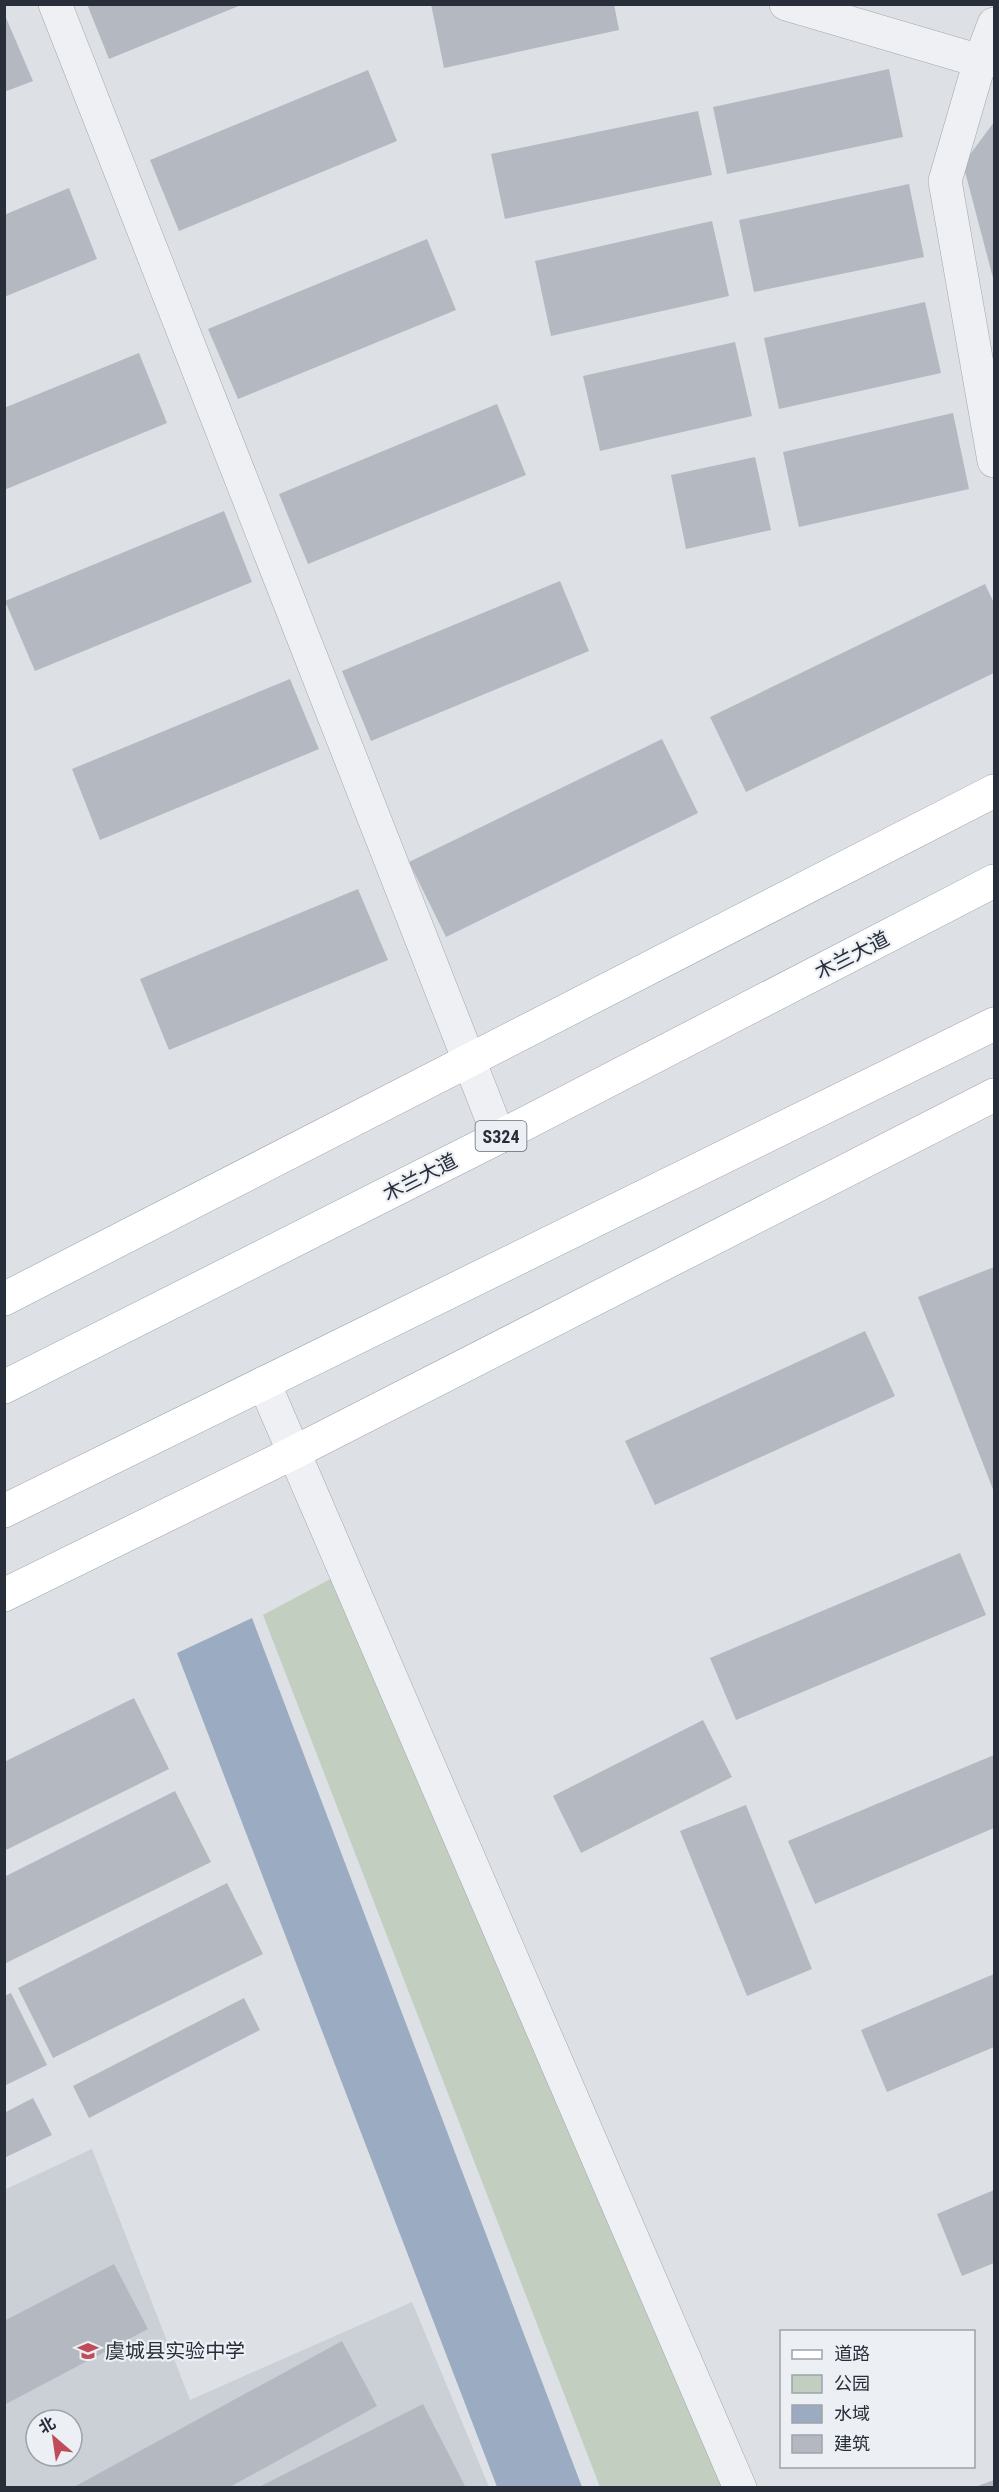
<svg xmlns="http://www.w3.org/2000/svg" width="999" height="2492" viewBox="0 0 999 2492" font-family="'Roboto Condensed','Noto Sans SC',sans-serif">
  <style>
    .built { fill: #cbcfd6; fill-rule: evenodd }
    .green { fill: #c2cebf }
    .water { fill: #9bacc2 }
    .building { fill: #b4b9c1 }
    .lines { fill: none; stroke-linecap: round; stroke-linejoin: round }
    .minor-casing { stroke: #a3a7ae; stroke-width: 34 }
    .major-casing { stroke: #9da4af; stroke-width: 34 }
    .minor { stroke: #eff0f4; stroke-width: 33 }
    .major { stroke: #fff; stroke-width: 33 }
    .labels { text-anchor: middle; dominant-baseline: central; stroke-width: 4.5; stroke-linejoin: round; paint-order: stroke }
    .shield { fill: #eceff3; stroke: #636872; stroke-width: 1.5 }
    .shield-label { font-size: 18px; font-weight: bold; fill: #282e3a }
    .street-label { font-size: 20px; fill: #282e3a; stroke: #eceff3 }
    .poi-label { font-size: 20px; fill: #282e3a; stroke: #eceff3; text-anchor: start }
  </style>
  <rect width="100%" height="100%" fill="#dde0e5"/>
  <!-- built -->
  <path class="built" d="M92,2149L190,2400L412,2302L489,2487H5L4,2190ZM36,2420H72V2456H36Z"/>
  <!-- green -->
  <path class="green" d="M336,1576L723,2487H600L263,1615Z"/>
  <!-- water -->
  <path class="water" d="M252,1618L582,2487H497L177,1653Z"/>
  <!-- building -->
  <path class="building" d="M87,4H241V5L109,59Z
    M431,4H614L619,30L444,68Z
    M4,13L33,81L4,92Z
    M889,69L903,137L727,174L713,107Z
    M368,70L397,141L179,231L150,160Z
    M698,111L712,175L505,219L491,154Z
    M994,122V278H993L963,164Z
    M909,184L924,257L754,292L739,220Z
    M69,188L97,259L4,297V215Z
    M712,221L729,296L551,336L535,261Z
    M427,239L456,310L238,399L208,329Z
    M925,302L941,373L779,409L764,338Z
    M735,342L752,416L600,451L583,376Z
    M139,353L167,423L4,490V408Z
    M497,404L526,475L308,564L279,494Z
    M953,413L969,489L799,527L783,452Z
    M755,457L771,530L686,549L671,475Z
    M224,511L252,582L35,671L5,601Z
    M560,581L589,651L371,741L342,671Z
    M985,584L994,603V673L746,792L710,717Z
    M290,679L319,749L100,840L72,769Z
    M662,739L698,813L446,937L409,862Z
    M358,889L388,960L169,1050L140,979Z
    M994,1267V1492L918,1297Z
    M865,1331L895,1396L655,1505L625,1441Z
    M960,1553L986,1615L736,1720L710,1658Z
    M134,1698L169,1769L4,1851V1762Z
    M703,1720L732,1777L581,1853L553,1796Z
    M994,1755V1828L815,1904L788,1841Z
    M175,1791L211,1862L4,1964V1877Z
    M746,1805L812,1969L747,1996L680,1831Z
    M227,1883L263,1954L53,2058L18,1988Z
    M994,1974V2047L887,2092L861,2030Z
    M11,1993L47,2065L4,2086V1996Z
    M244,1998L260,2030L89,2118L73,2086Z
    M33,2098L52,2135L4,2158V2113Z
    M994,2190V2263L962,2276L937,2214Z
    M114,2264L148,2329L4,2405V2321Z
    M342,2341L377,2406L228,2488H72Z
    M423,2404L466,2488H257Z
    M994,2480V2488H975V2487Z"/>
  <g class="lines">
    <!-- minor casing -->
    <g class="minor-casing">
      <path id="minor" d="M55,4L499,1137
        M786,4L980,61H994
        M994,24L980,61L945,181L994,461
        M264,1383L740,2488"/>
    </g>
    <!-- major casing -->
    <g class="major-casing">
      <path id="major" d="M4,1299L994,791
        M4,1387L499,1137L994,881
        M4,1511L994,1024
        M4,1595L293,1453L994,1095"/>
    </g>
    <!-- minor -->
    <use href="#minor" class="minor"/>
    <!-- major -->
    <use href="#major" class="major"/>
  </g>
  <!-- icons -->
  <defs>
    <g id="school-bare" transform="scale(1.62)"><path d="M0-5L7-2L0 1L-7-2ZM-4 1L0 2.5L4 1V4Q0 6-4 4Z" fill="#c04c5a" stroke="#eceff3" stroke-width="2.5" paint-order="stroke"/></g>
  </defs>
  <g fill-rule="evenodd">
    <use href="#school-bare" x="88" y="2351"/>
  </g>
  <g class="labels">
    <!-- shield labels -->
    <rect class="shield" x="475.5" y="1121" width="51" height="30" rx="4.5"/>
    <g class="shield-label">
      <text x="501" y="1136">S324</text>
    </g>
    <!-- street labels -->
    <g class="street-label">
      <text transform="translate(852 955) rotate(-27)">木兰大道</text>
      <text transform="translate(420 1177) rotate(-27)">木兰大道</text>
    </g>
    <!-- poi labels -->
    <g class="poi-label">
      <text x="105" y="2351">虞城县实验中学</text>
    </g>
  </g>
  <!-- border -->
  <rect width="999" height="2492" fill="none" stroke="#282e3a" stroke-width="12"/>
  <!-- legend -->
  <rect x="780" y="2330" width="195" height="138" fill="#eceff3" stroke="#9ea2a9" stroke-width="1.5"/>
  <rect x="792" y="2350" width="30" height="9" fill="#ffffff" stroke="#9ea2a9" stroke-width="1.5"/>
  <text x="834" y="2360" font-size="18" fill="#282e3a">道路</text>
  <rect x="792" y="2375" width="30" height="18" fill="#c2cebf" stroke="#9ea2a9" stroke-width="1.5"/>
  <text x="834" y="2390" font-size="18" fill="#282e3a">公园</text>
  <rect x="792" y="2405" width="30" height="18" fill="#9bacc2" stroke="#9ea2a9" stroke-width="1.5"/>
  <text x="834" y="2420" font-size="18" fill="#282e3a">水域</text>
  <rect x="792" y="2435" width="30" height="18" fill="#b4b9c1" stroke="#9ea2a9" stroke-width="1.5"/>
  <text x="834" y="2450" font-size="18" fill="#282e3a">建筑</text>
  <!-- north arrow -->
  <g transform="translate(54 2438) rotate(331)"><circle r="28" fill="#eceff3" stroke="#9ea2a9" stroke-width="1.5"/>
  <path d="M0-4.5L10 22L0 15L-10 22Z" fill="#c04c5a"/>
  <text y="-9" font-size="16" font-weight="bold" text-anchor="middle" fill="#282e3a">北</text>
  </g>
</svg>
